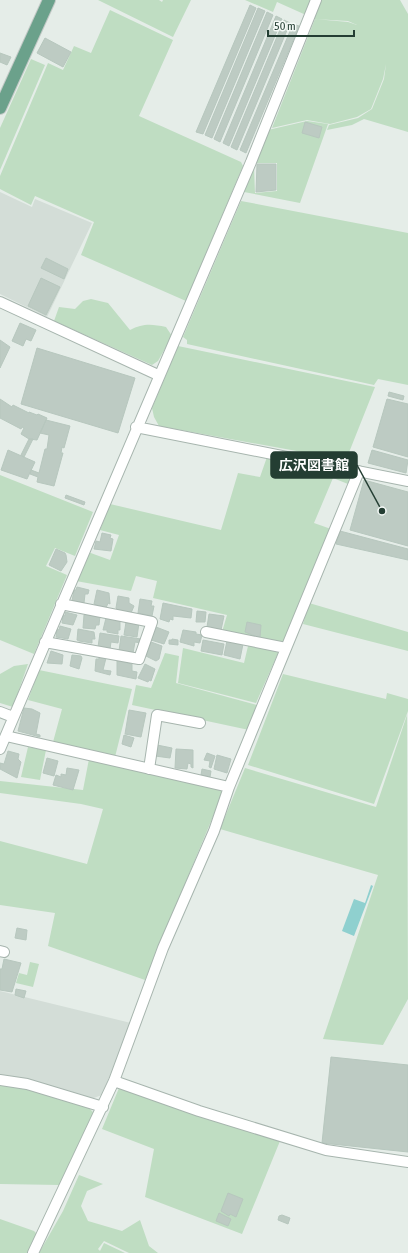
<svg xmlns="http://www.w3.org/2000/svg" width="408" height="1253" viewBox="0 0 408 1253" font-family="'Asap Condensed','Noto Sans JP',sans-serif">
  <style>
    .built { fill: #d3ddd7 }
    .green { fill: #bfddc2 }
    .water { fill: #8fd0cf }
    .building { fill: #bdcbc3; stroke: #b7c7be }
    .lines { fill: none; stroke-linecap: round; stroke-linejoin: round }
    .minor-casing { stroke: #a7b5ae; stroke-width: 12 }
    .primary-casing { stroke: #c2c9c6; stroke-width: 14 }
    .minor { stroke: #fff; stroke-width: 10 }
    .primary { stroke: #6ba18b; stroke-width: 12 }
    .leader { fill: none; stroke: #243e33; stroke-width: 1.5 }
    .callout-dot { fill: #243e33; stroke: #f5faf7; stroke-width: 1.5 }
    .callout { fill: #243e33; stroke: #243e33; stroke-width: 1.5 }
    .callout-label { font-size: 14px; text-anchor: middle; font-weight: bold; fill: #fff }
  </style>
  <rect width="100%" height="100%" fill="#e5ede8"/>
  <!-- built -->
  <path class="built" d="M0,192L32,207L35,199L92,223L47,317L0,294Z
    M0,991L131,1023L102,1095L91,1099L30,1080L0,1075Z"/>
  <!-- green -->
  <path class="green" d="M98,0H159L162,2L163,0H191L173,37Z
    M245,0H312L306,15L277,2L273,12Z
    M321,0H400L408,14V132L364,119L352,125L327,130L329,125L358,118L372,109L384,79L386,64L383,79L371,109L357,117L330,124L307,120L272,128L315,19L348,22L357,25L348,21L314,19Z
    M110,10L173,40L139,116L241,162L243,166L186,301L81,255L94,222L35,196L31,205L0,189V176L48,63L63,70L74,46L91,53Z
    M31,59L45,65L0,170V128Z
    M307,121L328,124L300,203L244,192L254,167L255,193L277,191V163H254L268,130Z
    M241,201L408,233V385L378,379L374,385L187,344V340L183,337Z
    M91,299L108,303L130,330C143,323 152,324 166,327L172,336L158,361L152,365L54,321L59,307L75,309L83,301Z
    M178,346L375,387L346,460L159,426L154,417L152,408Z
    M267,457L353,473L348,484L333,478L314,523L331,529L283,642L222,632L227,615L153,598L157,581L136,576L131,591L76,581L88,552L110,560L119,535L100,530L110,504L221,530L238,473L260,477Z
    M0,475L93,512L75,556L55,548L46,566L67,575L34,654L0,640Z
    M309,603L408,632V651L303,624Z
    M248,646L279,651L256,703L178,683L183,648L244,663Z
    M165,653L179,656L176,683L257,705L249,730L132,705L136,685L151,688Z
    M28,664L13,707L0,703V674L14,666Z
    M39,670L132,689L115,757L53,742L62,709L28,700Z
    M283,674L386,699L387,693L408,699V711L374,804L248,765Z
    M407,715L408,999L383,1045L323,1039L378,875L220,829L245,768L376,807Z
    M28,747L46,750L40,780L21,777Z
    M89,759L224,790L145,980L48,946L55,913L0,905V841L87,864L103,809L81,804L0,793V781L83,790Z
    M30,962L39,964L33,987L16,983L19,973L27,975Z
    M0,1084L28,1089L89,1108L94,1113L60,1185L0,1184Z
    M119,1088L280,1141L242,1234L145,1197L154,1149L102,1129Z
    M79,1175L103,1184L87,1191L81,1206L88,1221L122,1231L140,1220L149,1246L158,1253H129L104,1241L98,1249L100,1251L104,1243L125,1253H39L63,1211Z
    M0,1219L34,1231L38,1235L29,1253H0Z"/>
  <!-- water -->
  <path class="water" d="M371,885L373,886L354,936L342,931L354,899L365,903Z"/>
  <!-- building -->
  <path class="building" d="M250,5L256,8L203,134L196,132Z
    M258,8L265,11L212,138L205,135Z
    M267,12L273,15L220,142L214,139Z
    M276,16L282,19L229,146L223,143Z
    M284,20L290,23L237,150L231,147Z
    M293,24L299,26L246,153L240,150Z
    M45,38L71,52L63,67L37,53Z
    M0,53L11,57L7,65L0,62Z
    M305,122L322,127L319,138L302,133Z
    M257,164H276V190L256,192Z
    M46,258L68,269L64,279L41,268Z
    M41,278L60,287L46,315L28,306Z
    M20,323L36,330L31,341L26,339L23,346L12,341Z
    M0,340L10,347L0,368Z
    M37,348L135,378L118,433L21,404Z
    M389,392L404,396L403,400L388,396Z
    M0,399L12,407L13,405L29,413V412L37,415L38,414L47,418L37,440L29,439L21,434L24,428L22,427L21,429L0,418Z
    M387,399L408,404V457L373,447Z
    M46,420L70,426L64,448L62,447L61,453H63L54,486L37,482L38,477L30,474L31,470L39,473L45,449H47L49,435L40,433Z
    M29,439H33L24,457L21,455Z
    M8,450L35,462L27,479L1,470Z
    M372,450L408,460L406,473L368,463Z
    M364,480L408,492V546L350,530Z
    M66,495L85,502L84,505L65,498Z
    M340,531L408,549V560L336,544Z
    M102,533L111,535L110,538L113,539L111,551L94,549L96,541L100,542Z
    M56,549L65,553L66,555L67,562L61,571L49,565Z
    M77,587L89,590L88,594H85L84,603L72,601L74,590H76Z
    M97,590L109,593L110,604L108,603L106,608L94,604Z
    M118,596L129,598V603L134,606L131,613L118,610L116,608Z
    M140,599L152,601L151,606H154L152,616L138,613Z
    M163,603L192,609L191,618L173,616V620L170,619L169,622L160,619Z
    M197,611L206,612L205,622H196Z
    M65,612L77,615L73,625L62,623L63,615L65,616Z
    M87,614L100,616L99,625H96L95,629L83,628L84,615Z
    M209,614L224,616L221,630L207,627Z
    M109,617L120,621V630H118V634L107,632V630H103L106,618L108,619Z
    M126,622L139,623L137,637L124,635Z
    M247,622L261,625L260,638L245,632Z
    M60,626L71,629L68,639L56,637L57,629L59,630Z
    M156,627L169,632L164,644L151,640Z
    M78,629L94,632L95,639H92V643L79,641L77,640Z
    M183,630L196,632V634L202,635L200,643L194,642V646L180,642Z
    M100,633L119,636L118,643L111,642L110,649L98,647Z
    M121,636L141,639V643L135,642L133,653L119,651Z
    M172,639L178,640V645L169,644V640H172Z
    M203,640L224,644L222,655L201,651Z
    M227,641L243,644L240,659L224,655Z
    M151,642L162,646L159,659L156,661L146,656Z
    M51,651L63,655L62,664L47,663Z
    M72,655L81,656L82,658L79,669L70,666Z
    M99,657L106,658L103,670L111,671L110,675L95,671L96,659H99Z
    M117,661L127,662V663L132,664V671L137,672L136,679L117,675Z
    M145,664L155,669L151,681L149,680L148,682L138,678Z
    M24,708L32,709L40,713L36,734L40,735V737L18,731Z
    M129,710L146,713L141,737L125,734Z
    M124,735L134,738L131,747L122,744Z
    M157,745L172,748L170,758L155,756Z
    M176,749L193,750V768L191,767V764L188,763L187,769L175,768Z
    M8,751L19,754L18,759L21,762L17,778L0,769V763L4,764Z
    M207,753L215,756L211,768L209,767L210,761L204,760Z
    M217,755L231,759L227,773L214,769Z
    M47,758L58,761L54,776L43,773Z
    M67,768L79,770L73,790L53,785L56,775L61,777V774L66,775Z
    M202,769L211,771L210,777L201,775Z
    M17,928L27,930L26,940L15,938Z
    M4,959L21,963L12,992L0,990V969H2Z
    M16,989L26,991L24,998L15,995Z
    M331,1057L408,1065V1152L322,1143Z
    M228,1193L243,1199L236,1217L230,1214L229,1216L221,1211Z
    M219,1213L231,1219L228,1226L216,1221Z
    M282,1215L290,1218L288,1224L278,1220L279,1216Z"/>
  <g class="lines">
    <!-- minor casing -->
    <g class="minor-casing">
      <path id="minor" d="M0,302L158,375
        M136,427L408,481
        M206,632L286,648
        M45,642L139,659L152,622L61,604
        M0,712L13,717
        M6,736L229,787
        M0,749L251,162L316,0
        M149,769L157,715L200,723
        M0,951L4,952
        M0,1080L27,1084L103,1107
        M114,1081L199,1111L326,1150L408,1162
        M33,1253L114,1081L163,948L214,831L229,787L359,471"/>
    </g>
    <!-- primary casing -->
    <g class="primary-casing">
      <path id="primary" d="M0,108L49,0"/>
    </g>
    <!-- minor -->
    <use href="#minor" class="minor"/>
    <!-- primary -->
    <use href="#primary" class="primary"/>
  </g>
  <!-- callouts -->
  <path class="leader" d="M382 511L357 465"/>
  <circle class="callout-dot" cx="382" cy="511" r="4"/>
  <rect class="callout" x="271" y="452" width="86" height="26" rx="4"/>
  <g class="callout-label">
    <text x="314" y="470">広沢図書館</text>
  </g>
  <!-- scale -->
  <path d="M268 30v6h86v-6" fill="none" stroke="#243e33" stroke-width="2"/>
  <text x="274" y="30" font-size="12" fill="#243e33" stroke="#f5faf7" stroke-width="3" paint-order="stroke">50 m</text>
</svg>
